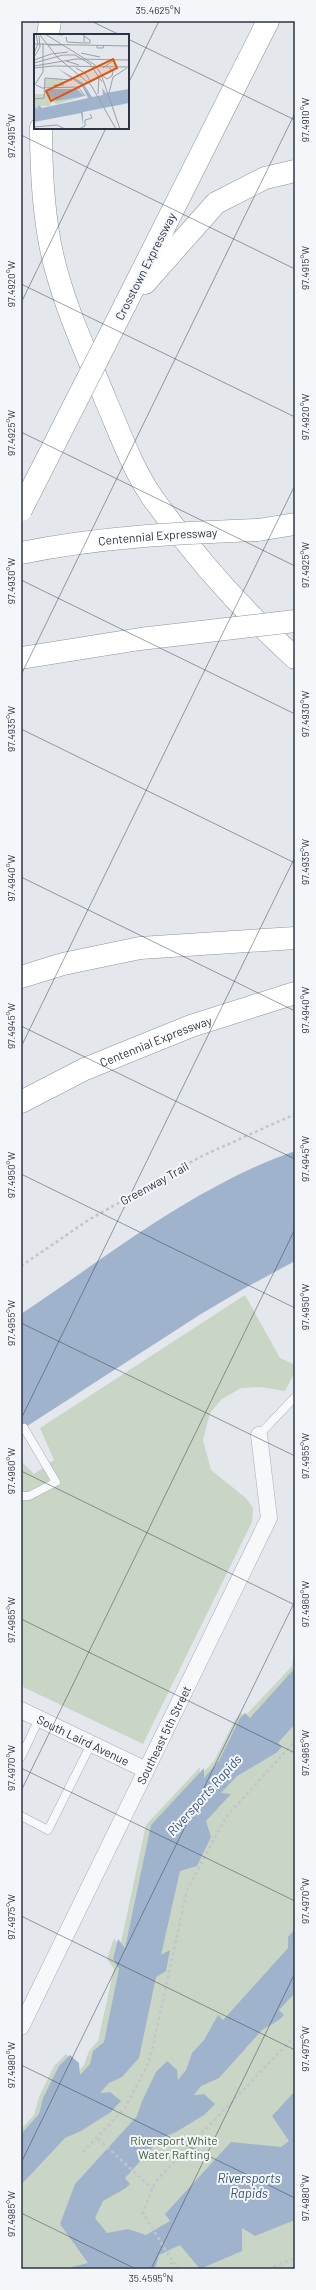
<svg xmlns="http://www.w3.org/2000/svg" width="316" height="2290" viewBox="0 0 316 2290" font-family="Barlow,sans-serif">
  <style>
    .green { fill: #c9d6c5 }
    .water { fill: #9fb4cc }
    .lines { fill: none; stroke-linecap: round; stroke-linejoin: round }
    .service-casing { stroke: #a9aeb7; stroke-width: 9 }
    .minor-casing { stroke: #a9aeb7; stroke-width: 17 }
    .motorway-casing { stroke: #8b94a3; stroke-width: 23 }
    .path { stroke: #c2c5cb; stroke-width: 2.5; stroke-dasharray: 3 3; stroke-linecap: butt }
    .service { stroke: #f7f8fa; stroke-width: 8 }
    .minor { stroke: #f7f8fa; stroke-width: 16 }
    .motorway { stroke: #fff; stroke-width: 22 }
    .motorway-bridge-casing { stroke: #8b94a3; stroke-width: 23; stroke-linecap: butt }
    .motorway-bridge { stroke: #fff; stroke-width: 22 }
    .ticks { fill: none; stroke: #2b3445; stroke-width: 1; stroke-opacity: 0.45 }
    .labels { text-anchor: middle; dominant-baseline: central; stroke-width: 4; stroke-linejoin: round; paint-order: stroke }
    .street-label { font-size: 12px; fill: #2b3445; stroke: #f4f6f9 }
    .park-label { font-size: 12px; fill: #3f6138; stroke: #f4f6f9 }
    .water-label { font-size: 13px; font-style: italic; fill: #34527a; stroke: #f4f6f9 }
    .inset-road { fill: none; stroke: #9a9fa9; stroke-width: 1 }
    .view { fill: #df570f; fill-opacity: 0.15; stroke: #df570f; stroke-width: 2 }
    .inset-edge { fill: none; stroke: #2b3445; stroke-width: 2 }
    .neatline { fill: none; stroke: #2b3445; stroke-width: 1.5 }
    .ticks-label { font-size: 10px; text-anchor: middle; fill: #2b3445 }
  </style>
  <rect width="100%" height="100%" fill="#e4e7ec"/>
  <!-- green -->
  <path class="green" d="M245,1295L280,1358L295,1365V1372L285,1391L261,1387L241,1388L222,1399L210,1413L203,1440L211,1470L246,1498L253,1508L252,1522L143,1744L21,1686V1461L34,1474L54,1460L40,1428Z
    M295,1650V2269H21V2129L34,2115L39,2097L54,2066L66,2054L76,2063L77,2073L84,2065L89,2051L98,2041L114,1969L107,1959L114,1938L120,1947L146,1825L200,1767V1776L214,1761L235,1720L241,1713L245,1716L292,1666Z"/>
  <!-- water -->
  <path class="water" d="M295,1151V1261L245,1288L201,1314L21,1430V1314C108,1256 195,1186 295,1151Z
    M295,1668V1724L278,1743L282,1747L276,1753L237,1776L221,1793L231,1794L206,1821L211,1837L197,1866L180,1871L161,1955L170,1950L166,1971L156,1977L139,2058L122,2077L109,2083L100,2093L110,2092L121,2101L111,2112L81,2131L65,2138L21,2185V2134L39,2114L43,2098L59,2066L70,2055L79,2063L80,2075L90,2064L93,2051L104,2042L119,1969L113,1959L118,1939L125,1948L151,1825L204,1768V1778L219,1761L240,1718L245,1713L250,1718Z
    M295,1929V1993L279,2010L284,2015L279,2020L262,2030L219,2078L201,2086L194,2095L204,2094L215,2104L204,2115L176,2132L161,2138L125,2178L130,2184L126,2188L103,2201L95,2218L107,2233L128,2229L146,2235L170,2221L165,2214L231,2142L281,2147L289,2141L272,2116L295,2091V2220L255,2236L242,2228V2251L200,2269L180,2245L159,2255L155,2269H64L88,2263L60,2224L75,2184L137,2116L142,2101L156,2072L167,2061L177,2070L178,2080L186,2070L192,2053L204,2040L218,2015L223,2020L288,1948V1937Z"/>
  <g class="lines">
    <!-- service casing -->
    <g class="service-casing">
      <path id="service" d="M259,1435L295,1397
        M21,1496H29L56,1482L24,1428
        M21,1757L39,1719
        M21,1816L48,1830L91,1744"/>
    </g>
    <!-- minor casing -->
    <g class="minor-casing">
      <g id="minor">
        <path id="s1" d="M21,1710L146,1770"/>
        <path id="s2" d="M21,2027L269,1518L259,1435"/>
      </g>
    </g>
    <!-- motorway casing -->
    <g class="motorway-casing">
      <g id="motorway">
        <path d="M48,35L50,21"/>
        <path d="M41,128C41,173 44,229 57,273C69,317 89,359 106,401C120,433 132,468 152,497C194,556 242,610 295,658"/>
        <path d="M145,283L216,203L265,178L295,171"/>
        <path d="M125,305L268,21"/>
        <path d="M258,530L295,524"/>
        <path d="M21,977L63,964L140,948L295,938"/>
        <path id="s3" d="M21,1102L85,1069L191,1026L295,993"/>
      </g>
    </g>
    <!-- path -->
    <path class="path" d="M21,1266L90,1219L200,1157L295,1114
      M98,2139L153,2189
      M83,2152L125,2108L147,2066L153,2046L187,1890L226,1817L295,1741
      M173,2262L179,2269
      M166,2269L173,2262L143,2213L155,2182L295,2036
      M268,2269L295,2258"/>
    <!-- service -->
    <use href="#service" class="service"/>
    <!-- minor -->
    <use href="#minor" class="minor"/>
    <!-- motorway -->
    <use href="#motorway" class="motorway"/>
    <!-- motorway-bridge casing -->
    <g class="motorway-bridge-casing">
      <g id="motorway-bridge">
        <path d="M21,510L125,305"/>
        <path id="s4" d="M21,553C99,537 178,533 258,530"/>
        <path d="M21,658L140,639L295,621"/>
      </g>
    </g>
    <!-- motorway-bridge -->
    <use href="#motorway-bridge" class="motorway-bridge"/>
  </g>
  <!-- ticks -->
  <path class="ticks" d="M91,21L120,35M128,39L295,120M128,84L159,21M21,135L295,269M21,284L295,417M21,303L106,128M21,432L295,566M21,580L295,714M21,675L295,113M21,729L295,863M21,877L295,1011M21,1026L295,1159M21,1047L295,485M21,1174L295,1308M21,1323L295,1456M21,1419L295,857M21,1471L295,1605M21,1619L295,1753M21,1768L295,1901M21,1791L295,1229M21,1916L295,2050M21,2065L295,2198M21,2163L295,1601M21,2213L136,2269M151,2269L295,1973"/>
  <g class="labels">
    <!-- street labels -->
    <g class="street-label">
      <text transform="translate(145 266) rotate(-63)">Crosstown Expressway</text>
      <text stroke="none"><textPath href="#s4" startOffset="138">Centennial Expressway</textPath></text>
      <text stroke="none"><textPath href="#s3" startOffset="148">Centennial Expressway</textPath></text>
      <text transform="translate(154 1183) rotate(-29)">Greenway Trail</text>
      <text stroke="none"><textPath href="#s2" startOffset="325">Southeast 5th Street</textPath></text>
      <text stroke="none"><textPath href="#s1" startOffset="69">South Laird Avenue</textPath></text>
    </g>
    <!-- park labels -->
    <g class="park-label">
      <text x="174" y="2140">Riversport White<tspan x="174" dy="14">Water Rafting</tspan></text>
    </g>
    <!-- water labels -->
    <g class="water-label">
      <text transform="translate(204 1795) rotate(-48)">Riversports Rapids</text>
      <text x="249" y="2178">Riversports<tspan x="249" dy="15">Rapids</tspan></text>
    </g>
  </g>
  <!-- overview -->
  <g transform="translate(34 34)">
    <rect width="95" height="95" fill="#e4e7ec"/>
    <path d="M11,45H29V50L11,54ZM13,55H43L51,62L23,70L18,68L16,72H6L2,75L0,73V60H10Z" fill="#c9d6c5"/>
    <path d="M23,34L49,49L58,63L69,61L68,54L72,59L95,55V69L49,78V92L47,79L0,88V72L3,75L5,71L8,74L54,64L48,52ZM13,55H43L50,62L23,67L13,61Z" fill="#9fb4cc"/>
    <path class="inset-road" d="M5,0L24,24L57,51L82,95M11,0L61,31L67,40L86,95M17,0L29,1M50,1V9H56V6L50,2M32,3L33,8L49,9M0,10L95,12M14,11H28M63,11V14H69L70,11M0,19L4,10L2,0M47,19L66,23M0,23L6,13L5,2M0,26L17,20L34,18M32,27L45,31M0,29L29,21H41L56,30L68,48M0,32L42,25L95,26M0,34L19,32L95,33M42,34L51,39L57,48M69,34L80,26M69,42L73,45L78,42L79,37L75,34M2,51L8,54L44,53L51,62M0,52L9,38V9M20,54V51H30M75,59L79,43L93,34M64,60L65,41M0,65L10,64L11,44L38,46M0,93L23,91L31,95M45,95L51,92V86L58,84L56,80"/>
    <path class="view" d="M79,25L83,34L17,67L12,57Z"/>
    <rect width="95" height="95" class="inset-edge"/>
  </g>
  <!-- border -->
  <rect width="316" height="2290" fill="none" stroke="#f4f6f9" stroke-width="44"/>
  <rect x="22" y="22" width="272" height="2246" class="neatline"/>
  <g class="ticks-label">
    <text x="158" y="14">35.4625°N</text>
    <text transform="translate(305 120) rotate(-90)" y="4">97.4910°W</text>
    <text transform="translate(11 136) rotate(-90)" y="4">97.4915°W</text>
    <text transform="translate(305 268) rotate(-90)" y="4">97.4915°W</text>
    <text transform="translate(11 284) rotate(-90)" y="4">97.4920°W</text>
    <text transform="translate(305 417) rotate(-90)" y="4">97.4920°W</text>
    <text transform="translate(11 433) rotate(-90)" y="4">97.4925°W</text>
    <text transform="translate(305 565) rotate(-90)" y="4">97.4925°W</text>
    <text transform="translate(11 581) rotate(-90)" y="4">97.4930°W</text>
    <text transform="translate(305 714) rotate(-90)" y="4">97.4930°W</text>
    <text transform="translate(11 729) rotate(-90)" y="4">97.4935°W</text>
    <text transform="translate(305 862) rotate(-90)" y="4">97.4935°W</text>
    <text transform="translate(11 878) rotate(-90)" y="4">97.4940°W</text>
    <text transform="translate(305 1010) rotate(-90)" y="4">97.4940°W</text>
    <text transform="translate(11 1026) rotate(-90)" y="4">97.4945°W</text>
    <text transform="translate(305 1159) rotate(-90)" y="4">97.4945°W</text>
    <text transform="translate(11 1175) rotate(-90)" y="4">97.4950°W</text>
    <text transform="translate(305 1307) rotate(-90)" y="4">97.4950°W</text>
    <text transform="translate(11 1323) rotate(-90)" y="4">97.4955°W</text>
    <text transform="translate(305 1456) rotate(-90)" y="4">97.4955°W</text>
    <text transform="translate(11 1471) rotate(-90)" y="4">97.4960°W</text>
    <text transform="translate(305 1604) rotate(-90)" y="4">97.4960°W</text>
    <text transform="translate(11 1620) rotate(-90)" y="4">97.4965°W</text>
    <text transform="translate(305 1753) rotate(-90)" y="4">97.4965°W</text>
    <text transform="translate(11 1768) rotate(-90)" y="4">97.4970°W</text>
    <text transform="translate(305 1901) rotate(-90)" y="4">97.4970°W</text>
    <text transform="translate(11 1917) rotate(-90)" y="4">97.4975°W</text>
    <text transform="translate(305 2049) rotate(-90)" y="4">97.4975°W</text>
    <text transform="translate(11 2065) rotate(-90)" y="4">97.4980°W</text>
    <text transform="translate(305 2198) rotate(-90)" y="4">97.4980°W</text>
    <text transform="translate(11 2214) rotate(-90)" y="4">97.4985°W</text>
    <text x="151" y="2282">35.4595°N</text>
  </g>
</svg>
